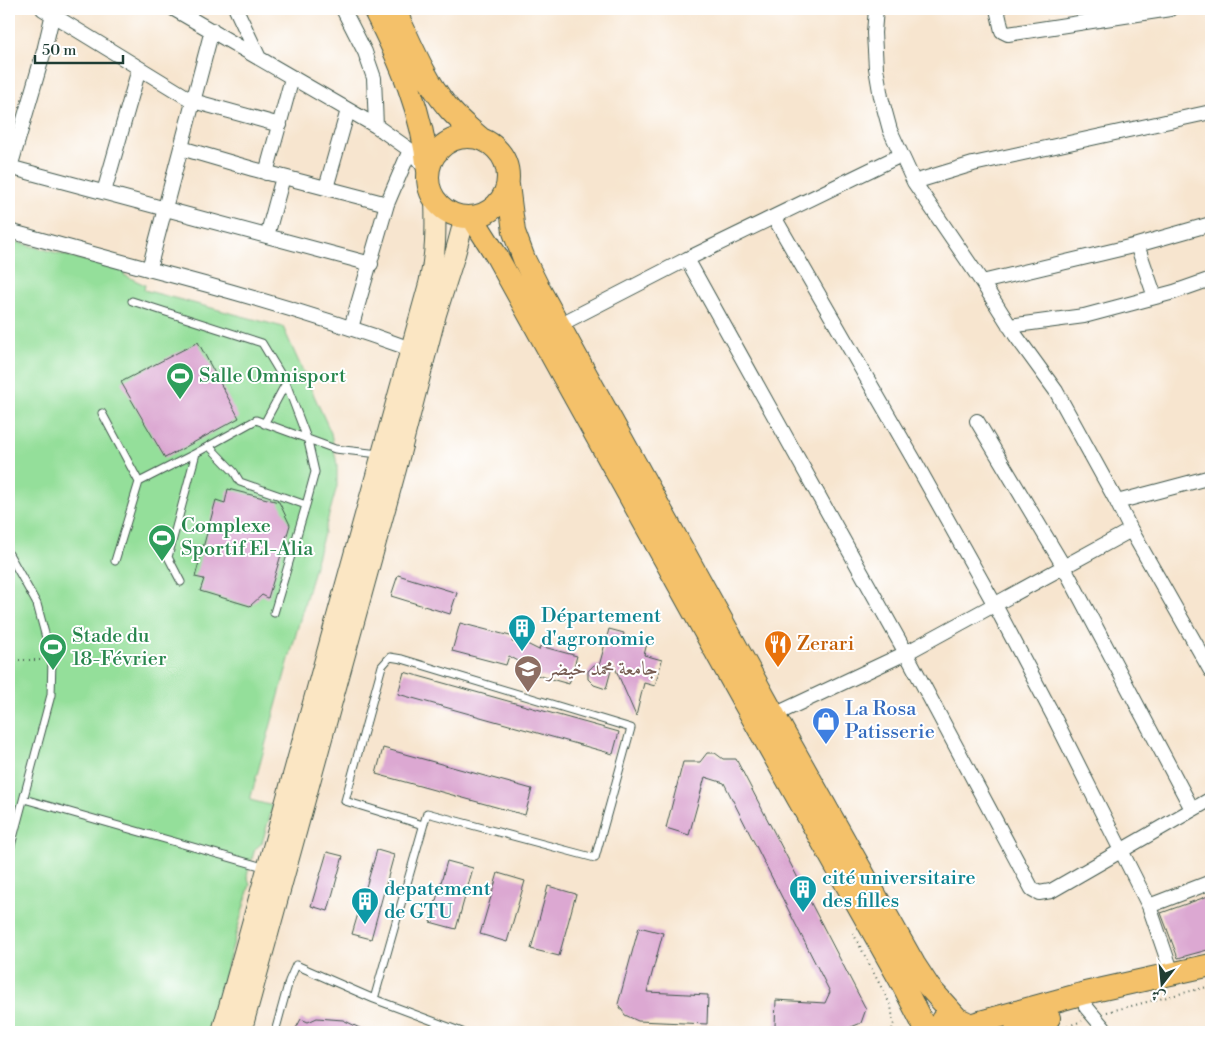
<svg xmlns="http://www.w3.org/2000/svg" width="1220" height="1041" viewBox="0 0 1220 1041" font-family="'Libre Bodoni',Amiri,serif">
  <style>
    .green { fill: #94df9a; stroke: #5a8e67 }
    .building { fill: #dca8d2 }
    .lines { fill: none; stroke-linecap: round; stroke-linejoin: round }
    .service-casing { stroke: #3f564b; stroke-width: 9 }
    .minor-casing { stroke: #3f564b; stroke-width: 16 }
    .secondary-casing { stroke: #3f564b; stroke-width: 22 }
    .primary-casing { stroke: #3f564b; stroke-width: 24 }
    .trunk-casing { stroke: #3f564b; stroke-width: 24 }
    .path { stroke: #3f564b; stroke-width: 2; stroke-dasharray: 1 4; stroke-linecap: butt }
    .service { stroke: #fff; stroke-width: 7 }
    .minor { stroke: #fff; stroke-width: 14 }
    .secondary { stroke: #fbe6c3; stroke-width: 20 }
    .primary { stroke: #f4c16a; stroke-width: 22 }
    .trunk { stroke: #f4c16a; stroke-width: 22 }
    .labels { text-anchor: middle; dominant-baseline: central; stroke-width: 4; stroke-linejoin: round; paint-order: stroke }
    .leisure-label { font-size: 20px; fill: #27864d; stroke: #fff; text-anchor: start }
    .culture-label { font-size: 20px; fill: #0d838f; stroke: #fff; text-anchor: start }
    .food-label { font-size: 20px; fill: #c56008; stroke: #fff; text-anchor: start }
    .education-label { font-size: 20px; fill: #785e54; stroke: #fff; text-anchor: start }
    .shop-label { font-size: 20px; fill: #366cbe; stroke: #fff; text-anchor: start }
  </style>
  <rect width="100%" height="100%" fill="#fff"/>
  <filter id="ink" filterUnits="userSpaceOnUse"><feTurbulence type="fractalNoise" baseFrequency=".02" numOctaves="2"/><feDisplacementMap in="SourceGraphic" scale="10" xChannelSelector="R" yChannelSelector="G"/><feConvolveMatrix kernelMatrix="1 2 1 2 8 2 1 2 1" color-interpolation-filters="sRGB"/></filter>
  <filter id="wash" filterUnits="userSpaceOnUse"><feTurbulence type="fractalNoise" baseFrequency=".0096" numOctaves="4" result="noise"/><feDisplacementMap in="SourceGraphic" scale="20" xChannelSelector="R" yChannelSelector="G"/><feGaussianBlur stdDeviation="1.12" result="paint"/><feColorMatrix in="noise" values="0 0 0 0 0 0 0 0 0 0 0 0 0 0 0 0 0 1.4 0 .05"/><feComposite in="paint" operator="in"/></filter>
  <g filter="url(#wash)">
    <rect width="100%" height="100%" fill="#f7e5cf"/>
    <!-- green -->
    <path class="green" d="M9,240L125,271L124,275L145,285L144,290L283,327L331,433L337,465V486L250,800L273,806L262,843L255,849L247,875L250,884L209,1032H9Z"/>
    <g id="blocks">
      <!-- building -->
      <path class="building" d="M198,342L239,418L165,458L121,382Z
        M228,489L279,502L290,525L268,598L262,595L250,606L200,591L204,579L195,577L216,500L225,503Z
        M398,575L457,593L450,614L391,596Z
        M460,623L514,637L512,642L525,643L539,650L540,646L577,656L569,684L533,674L536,662L522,663L509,656L506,665L452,651Z
        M609,629L624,633L623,637L647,643L644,655L662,660L655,686L644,683L636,716L613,663L606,689L594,685L588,679V671L594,665L599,666Z
        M404,672L619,732L613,754L398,694Z
        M383,748L532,789L525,815L376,774Z
        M707,753H715L723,759H736L866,1009L861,1023L844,1030L775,1026L776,1000L825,1003L830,992L724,783L705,777L689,835L666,828L683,762H700Z
        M377,850L394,855L371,939L352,934Z
        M327,852L343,856L328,911L311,906Z
        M447,861L473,868L456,929L430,922Z
        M498,873L525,881L507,942L480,934Z
        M548,886L576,894L559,956L531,949Z
        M1211,895V949L1178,958L1161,913Z
        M639,927L663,933L647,992L708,995L707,1024L638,1021L625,1015L618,1004Z
        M317,1018L343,1020L368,1032H294L301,1019L308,1022Z"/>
    </g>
  </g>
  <g filter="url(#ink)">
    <use href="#blocks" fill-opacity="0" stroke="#3f564b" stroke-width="1"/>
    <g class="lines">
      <!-- service casing -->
      <g class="service-casing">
        <path id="service" d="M132,301L262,343L286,383
          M102,413L139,482
          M209,446L234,472L240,482L306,505L315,472L308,441L286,383L264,424
          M9,554L37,604L52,660L51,695L9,853
          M115,561L139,482L196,453
          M181,582L168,557L196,453L256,420L335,449L379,454
          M274,613L306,505
          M24,799L267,868
          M374,999L427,813L595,858L631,728L402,659L390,657L382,666L345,801L423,825
          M275,1032L289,981L296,965L374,999L462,1032"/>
      </g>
      <!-- minor casing -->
      <g class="minor-casing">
        <path id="minor" d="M43,9L193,101L280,125
          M174,9L376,126L410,150L426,169
          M236,9L259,58
          M343,9L365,52L374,78L376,126
          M876,9L874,33L876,68L881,97L890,130L914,182L982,282L1016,336L1056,391L1117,502L1131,530L1211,671
          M997,9L1002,31L1008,34L1170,9
          M181,148L253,169L387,204
          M9,167L371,264
          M9,171L44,51L54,9
          M266,173L292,78
          M914,182L973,164L1211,112
          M326,188L348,110
          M104,192L139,69
          M774,217L914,460L995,605L1054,717L1149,906L1172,973
          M9,231C55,244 102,256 148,269C237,292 325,318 411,349
          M267,236L283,177
          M1137,245L1155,297
          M687,259L906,653L1032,889L1039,893L1051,891L1211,799
          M149,269L212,30
          M982,282L1137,245L1211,224
          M559,325L687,259L901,155
          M1009,326L1084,316L1174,292L1211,279
          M351,328L387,204L410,150
          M977,421L1064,567L1192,809
          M1117,502L1211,477
          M774,715L906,653L1131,530
          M1149,906L1211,882
          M1086,1007L1107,1032"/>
      </g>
      <!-- secondary casing -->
      <g class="secondary-casing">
        <path id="secondary" d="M222,1032L429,284C436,255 436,230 435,200
          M241,1032L396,469L436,314L455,254L465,217"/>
      </g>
      <!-- primary casing -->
      <g class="primary-casing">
        <path id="primary" d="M969,1025L1085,993L1211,965
          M1015,1032L1049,1018"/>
      </g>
      <!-- trunk casing -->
      <g class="trunk-casing">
        <path id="trunk" d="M374,9C400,60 423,113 428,171
          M394,9C410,41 423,77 446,105C455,117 468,127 479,137
          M428 177a40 40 0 1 1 80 0a40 40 0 1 1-80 0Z
          M508,185L514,232L524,259L539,289L774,715L914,964L929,987L957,1018
          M472,217L496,255L742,699L903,985L927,1032
          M942,1020C955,1016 968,1020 975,1032
          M1031,1032L1040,1022"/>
      </g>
      <!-- path -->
      <path class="path" d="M9,660H42
        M853,933L891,1006L894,1026L890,1032
        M1107,1012L1211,986
        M1063,1028L1082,1021"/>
      <!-- service -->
      <use href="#service" class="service"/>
      <!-- minor -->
      <use href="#minor" class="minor"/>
      <!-- secondary -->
      <use href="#secondary" class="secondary"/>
      <!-- primary -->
      <use href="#primary" class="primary"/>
      <!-- trunk -->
      <use href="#trunk" class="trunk"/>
    </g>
  </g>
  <!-- icons -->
  <defs>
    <g id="stadium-pin" transform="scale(1.4375)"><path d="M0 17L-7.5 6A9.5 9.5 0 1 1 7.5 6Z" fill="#2e9e5b" stroke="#fff"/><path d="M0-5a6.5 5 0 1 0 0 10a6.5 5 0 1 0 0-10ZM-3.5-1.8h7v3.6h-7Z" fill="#fff"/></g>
    <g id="building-pin" transform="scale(1.4375)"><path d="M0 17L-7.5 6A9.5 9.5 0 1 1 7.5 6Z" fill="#0f9aa8" stroke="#fff"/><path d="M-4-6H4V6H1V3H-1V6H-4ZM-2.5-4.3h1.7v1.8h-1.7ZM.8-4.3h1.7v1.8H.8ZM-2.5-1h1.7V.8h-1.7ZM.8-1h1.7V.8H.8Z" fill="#fff"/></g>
    <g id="restaurant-pin" transform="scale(1.4375)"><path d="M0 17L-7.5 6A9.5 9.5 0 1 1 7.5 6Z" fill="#e8710a" stroke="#fff"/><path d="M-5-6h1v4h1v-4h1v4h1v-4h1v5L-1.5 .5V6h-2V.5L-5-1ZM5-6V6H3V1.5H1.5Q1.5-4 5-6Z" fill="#fff"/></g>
    <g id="university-pin" transform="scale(1.4375)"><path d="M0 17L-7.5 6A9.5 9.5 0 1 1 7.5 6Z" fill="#8d6e63" stroke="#fff"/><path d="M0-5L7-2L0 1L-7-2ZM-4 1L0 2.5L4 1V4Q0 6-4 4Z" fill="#fff"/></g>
    <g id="shop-pin" transform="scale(1.4375)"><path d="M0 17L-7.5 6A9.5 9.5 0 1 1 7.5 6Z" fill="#3f7fe0" stroke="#fff"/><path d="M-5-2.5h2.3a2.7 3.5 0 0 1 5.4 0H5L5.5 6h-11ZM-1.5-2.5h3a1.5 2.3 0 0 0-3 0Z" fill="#fff"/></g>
  </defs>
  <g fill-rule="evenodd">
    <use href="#stadium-pin" x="180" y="376"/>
    <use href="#stadium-pin" x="162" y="538"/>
    <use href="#building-pin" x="522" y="628"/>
    <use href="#restaurant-pin" x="778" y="644"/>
    <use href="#stadium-pin" x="53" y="647"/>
    <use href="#university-pin" x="528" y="669"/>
    <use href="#shop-pin" x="826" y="721"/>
    <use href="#building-pin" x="803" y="889"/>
    <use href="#building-pin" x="365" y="901"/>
  </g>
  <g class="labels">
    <!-- leisure labels -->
    <g class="leisure-label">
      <text x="199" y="376">Salle Omnisport</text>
      <text x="181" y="526">Complexe<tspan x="181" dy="23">Sportif El-Alia</tspan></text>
      <text x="72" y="636">Stade du<tspan x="72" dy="23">18-Février</tspan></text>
    </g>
    <!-- culture labels -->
    <g class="culture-label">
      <text x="541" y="616">Département<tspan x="541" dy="23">d'agronomie</tspan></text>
      <text x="822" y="878">cité universitaire<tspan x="822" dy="23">des filles</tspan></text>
      <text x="384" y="889">depatement<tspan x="384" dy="23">de GTU</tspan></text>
    </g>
    <!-- food labels -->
    <g class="food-label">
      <text x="797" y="644">Zerari</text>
    </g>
    <!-- education labels -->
    <g class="education-label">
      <text x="547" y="669">جامعة محمد خيضر</text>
    </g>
    <!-- shop labels -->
    <g class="shop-label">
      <text x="845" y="709">La Rosa<tspan x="845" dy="23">Patisserie</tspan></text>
    </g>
  </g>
  <!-- margin -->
  <rect width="1220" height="1041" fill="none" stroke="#fff" stroke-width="30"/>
  <!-- north arrow -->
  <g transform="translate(1162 984) rotate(196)" stroke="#ffffff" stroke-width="4" paint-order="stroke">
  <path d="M0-4L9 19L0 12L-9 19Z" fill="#1f3d34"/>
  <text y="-8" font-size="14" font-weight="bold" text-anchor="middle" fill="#1f3d34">ش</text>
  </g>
  <!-- scale -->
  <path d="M35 55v8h88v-8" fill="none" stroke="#1f3d34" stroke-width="2.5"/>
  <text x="42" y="55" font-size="15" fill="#1f3d34" stroke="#ffffff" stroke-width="4" paint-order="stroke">50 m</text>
</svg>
